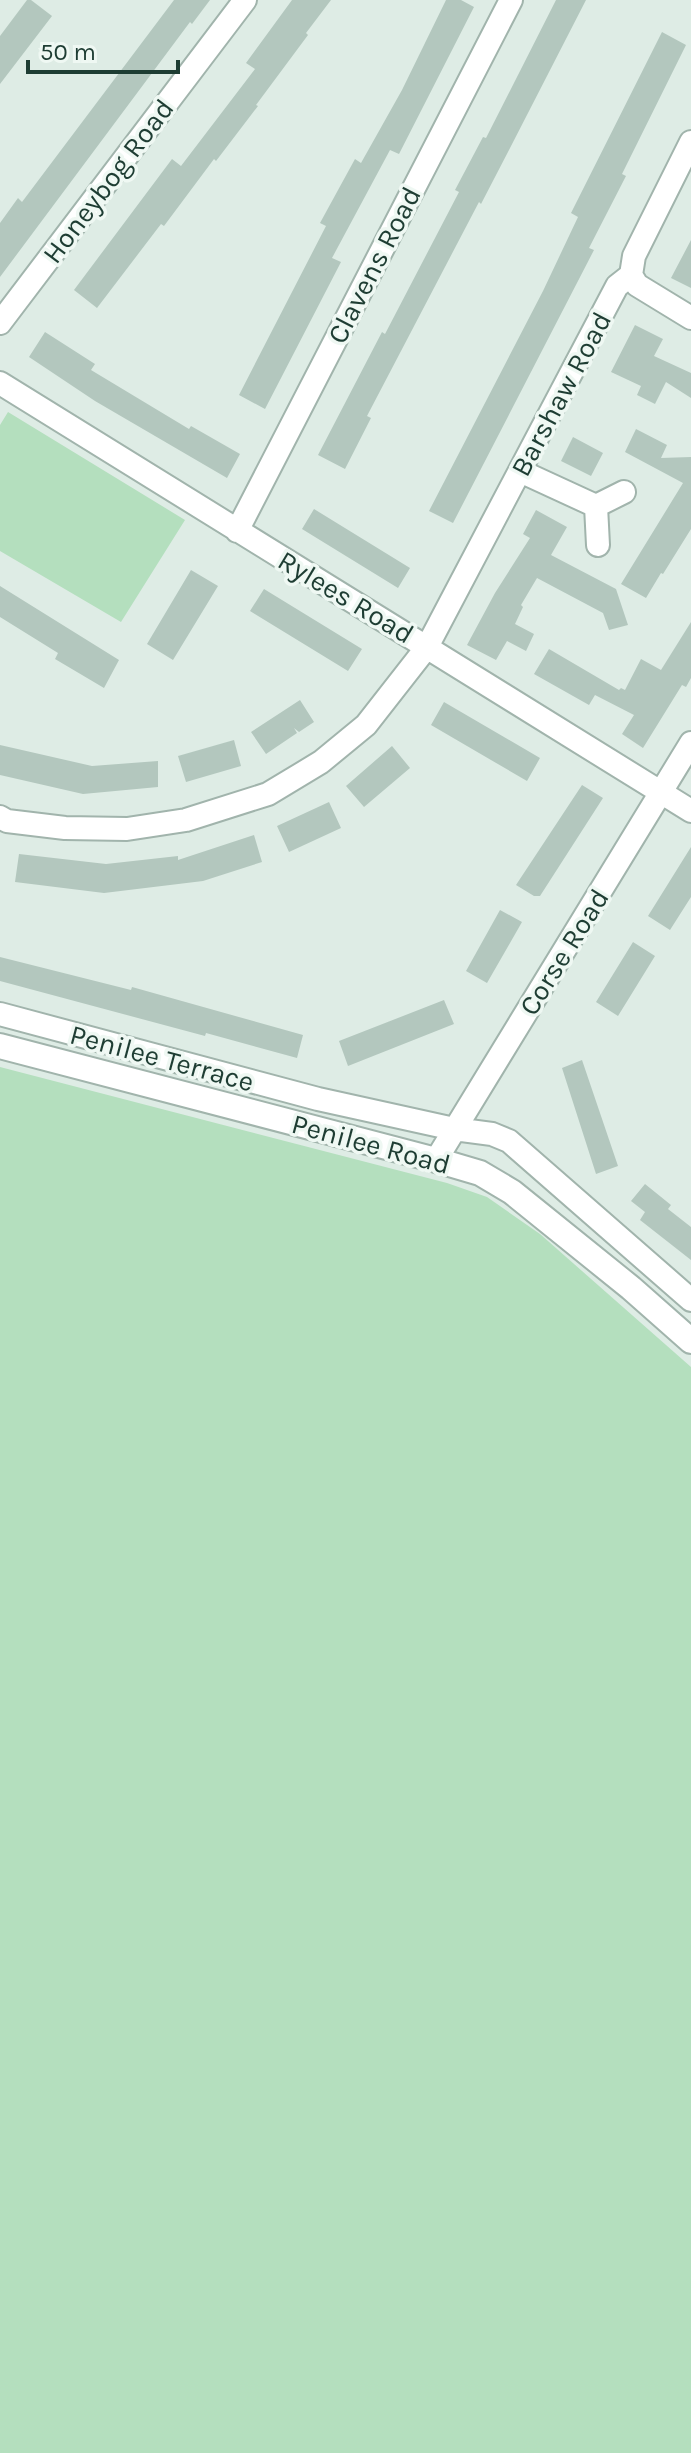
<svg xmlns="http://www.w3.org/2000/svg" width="691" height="2453" viewBox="0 0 691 2453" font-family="Karla,sans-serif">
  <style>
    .green { fill: #b4dfbe }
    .building { fill: #b3c7be }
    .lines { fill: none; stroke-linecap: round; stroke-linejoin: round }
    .minor-casing { stroke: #a1b4ac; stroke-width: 26 }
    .tertiary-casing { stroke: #a1b4ac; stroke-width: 28 }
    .minor { stroke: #fff; stroke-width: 22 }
    .tertiary { stroke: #fff; stroke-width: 24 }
    .labels { text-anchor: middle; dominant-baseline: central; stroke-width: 7; stroke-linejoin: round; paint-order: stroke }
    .street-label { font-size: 28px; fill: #1e3d33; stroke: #eff8f3 }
  </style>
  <rect width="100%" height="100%" fill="#deece5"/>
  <!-- green -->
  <path class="green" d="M8,412L185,520L121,622L0,551V425Z
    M0,1067L447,1183L487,1197L540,1234L691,1367V2453H0Z"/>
  <!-- building -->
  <path class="building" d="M27,0H31L52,16L0,84V36Z
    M174,0H210L192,24L190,22L0,277V223L18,198L22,202Z
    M292,0H331L306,33L308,35L256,105L258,106L216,161L214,159L164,226L161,224L97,308L74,290L172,159L181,166L255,69L246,63Z
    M446,0H461L474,7L399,154L390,150L332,258L341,262L265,409L239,395L326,226L320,223L355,159L361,163L402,90Z
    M556,0H586L509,150L481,204L479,202L367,416L371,418L345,469L318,455L382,332L385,334L459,192L455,190L483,137L486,138Z
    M662,32L686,45L622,174L626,176L589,248L594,250L453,523L429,511L543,291L578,217L571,213Z
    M691,240V288L671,278Z
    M635,325L663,339L654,356L691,373V398L666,382L655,404L637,395L641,386L611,372Z
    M45,332L95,364L91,370L189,429L191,426L240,454L227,478L95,401L29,357Z
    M636,429L667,445L661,458L691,457V529L663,574L661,573L646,598L621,584L683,483L625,452Z
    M573,437L603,453L591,476L561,461Z
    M314,509L410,568L398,588L302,529Z
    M536,510L567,527L551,555L616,589L628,625L609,630L603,613L537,578L521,605L523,607L515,624L534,634L526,651L507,641L496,660L467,645L495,593L530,538L523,534Z
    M191,570L218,586L173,660L147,644Z
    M0,586L119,660L104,688L55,659L58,653L0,617Z
    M264,589L362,649L348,671L250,611Z
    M691,622V678L686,687L682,685L643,748L622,734L634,715L595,695L589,705L534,674L549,649L619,690L621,688L625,690L641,659L661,670Z
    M300,700L314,722L299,732L294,728L297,733L266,754L251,732Z
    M444,702L540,758L527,781L431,725Z
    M234,740L241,766L186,782L178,756Z
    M0,745L92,766L158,761V787L83,794L0,775Z
    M392,746L410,768L364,807L346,786Z
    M582,785L603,798L540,896H534L516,885Z
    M329,802L341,828L289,852L277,826Z
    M254,835L262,862L203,881L104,893L15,882L19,854L106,864L178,856V860Z
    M691,847V897L670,930L648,916Z
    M500,910L522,922L487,983L466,971Z
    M633,942L655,956L618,1016L596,1002Z
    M0,957L131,990L132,987L303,1035L297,1058L206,1033L205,1036L0,981Z
    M444,1000L454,1024L348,1066L339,1041Z
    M582,1060L618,1166L596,1174L562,1068Z
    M645,1184L671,1205L668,1209L691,1227V1260L640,1220L645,1212L631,1201Z"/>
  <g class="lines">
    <!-- minor casing -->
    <g class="minor-casing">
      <path id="minor" d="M631,275L637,285L691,318
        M0,323L245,0
        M0,383L691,811
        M520,471L596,506
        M237,531L511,0
        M598,545L596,506L624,492
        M0,817L7,821L65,828L127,829L186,820L268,794L321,762L366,725L427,647L617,286L631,275L634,256L691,142
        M0,1014L318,1099L454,1129L492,1134L509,1141L691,1300
        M436,1160L691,743"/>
    </g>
    <!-- tertiary casing -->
    <g class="tertiary-casing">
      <path id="tertiary" d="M0,1046L436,1160L480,1173L512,1192L631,1288L691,1341"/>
    </g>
    <!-- minor -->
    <use href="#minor" class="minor"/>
    <!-- tertiary -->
    <use href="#tertiary" class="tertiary"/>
  </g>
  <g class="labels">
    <!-- street labels -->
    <g class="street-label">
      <text transform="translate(108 181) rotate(-53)">Honeybog Road</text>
      <text transform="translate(374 265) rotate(-63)">Clavens Road</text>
      <text transform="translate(561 394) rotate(-62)">Barshaw Road</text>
      <text transform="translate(346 597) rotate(31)">Rylees Road</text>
      <text transform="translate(564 952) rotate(-58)">Corse Road</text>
      <text transform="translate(162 1058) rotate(15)">Penilee Terrace</text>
      <text transform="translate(371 1144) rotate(15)">Penilee Road</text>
    </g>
  </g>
  <!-- scale -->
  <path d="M28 60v12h150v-12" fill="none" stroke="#1e3d33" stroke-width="4"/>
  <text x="40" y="60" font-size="24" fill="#1e3d33" stroke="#eff8f3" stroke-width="6" paint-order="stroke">50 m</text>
</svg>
